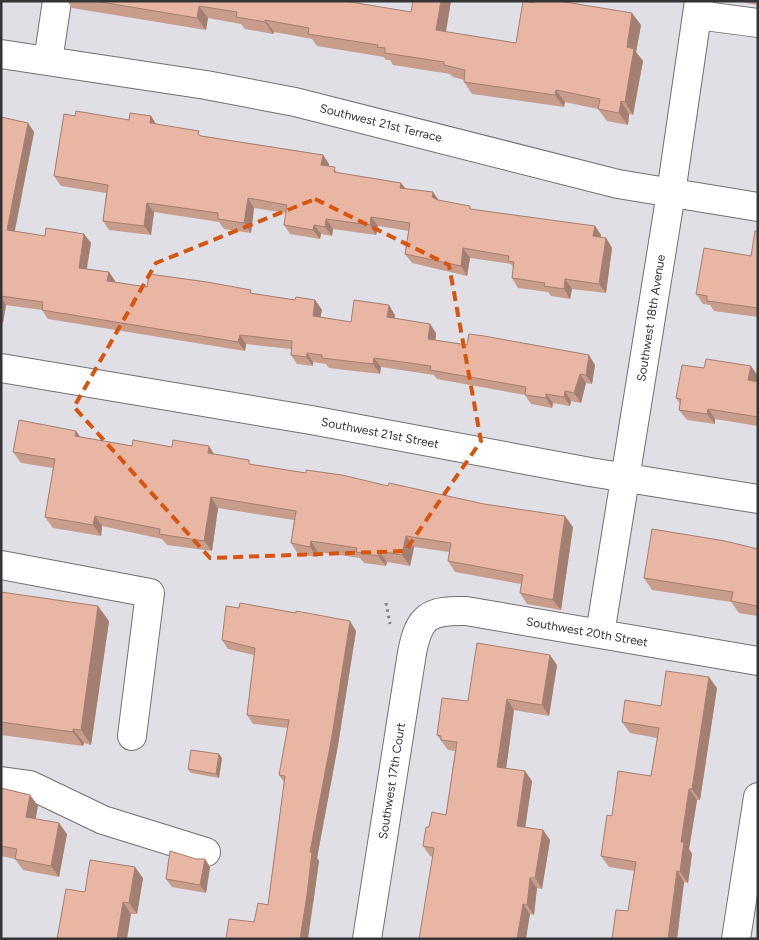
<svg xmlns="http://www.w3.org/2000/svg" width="759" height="940" viewBox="0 0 759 940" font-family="Figtree,sans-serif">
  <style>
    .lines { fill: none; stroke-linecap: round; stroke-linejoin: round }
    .minor-casing { stroke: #707075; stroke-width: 30 }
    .path { stroke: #818185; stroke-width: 3; stroke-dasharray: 2.5 4; stroke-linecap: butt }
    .minor { stroke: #fff; stroke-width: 28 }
    .wall { fill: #c89d8c }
    .shaded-wall { fill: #a37f72 }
    .building { fill: #e9b6a3; stroke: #a37f72 }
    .marked { fill: none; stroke: #d65510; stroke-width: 4; stroke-dasharray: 10 6; stroke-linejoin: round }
    .labels { text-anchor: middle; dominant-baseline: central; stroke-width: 4; stroke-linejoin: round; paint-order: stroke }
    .street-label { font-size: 12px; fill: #343437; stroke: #fff }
  </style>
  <rect width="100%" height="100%" fill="#dfdfe5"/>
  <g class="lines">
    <!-- minor casing -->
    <g class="minor-casing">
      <path id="minor" d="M697,15L758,23
        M1,54L206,85L295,102L618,184L758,207
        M48,61L57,1
        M1,368L311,420L590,472L758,499
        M1,565L150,593L132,736
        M600,634L671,193L699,1
        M1,781L30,785L103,820L206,852
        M367,939L412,653C419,616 429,610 466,611L758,661
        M736,939L758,797"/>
    </g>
    <!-- path -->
    <path class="path" d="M386,603L390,624"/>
    <!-- minor -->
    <use href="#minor" class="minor"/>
  </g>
  <!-- wall -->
  <path class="wall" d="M67,1H345L411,12L451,1L446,32L516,43L641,25L636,52L643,61L633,115L629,114L628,125L607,121L598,109L565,102L564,107L472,94L464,82V80L453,77L450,74L393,65L390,60H386L384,57L317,46L312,39L274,32L273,34L245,29L241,24L208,18L206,30L72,8Z
    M734,1H758V5Z
    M75,116L129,120L151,116L156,124L203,136L323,155L329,164V166L339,173L401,183L405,188L438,200L472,210L595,226L601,235V237L606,238L612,248L606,293L572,289L570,299L551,296L548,292L518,288L512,278L513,268L511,264L470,258L467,276L412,263L405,254L409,231L378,226L376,235L333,229L332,236L321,234L320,239L290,234L284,225L286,213L254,208L251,233L224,229L219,222L154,212L151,235L109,230L103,221L106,193L61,186L54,176Z
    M1,117L28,123L34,132L15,231L45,236L84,234L91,243L87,269L109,272L115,281V282L147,287L253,294L295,300H315L322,310L320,317L351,322L395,315L394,319L436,333V340L595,365L592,384L586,383L581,403L571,401L570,406L553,403L552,408L531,404L525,395L437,379L434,375L381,367L380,374L329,368L326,364L313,362V366L297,364L291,355V349L246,344L245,351L48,319L42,310L6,305L3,323L1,322Z
    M758,231V317L714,311L710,305L703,304L696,294L751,256Z
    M758,382V426L715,419V424L687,420L679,410L680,404L676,398Z
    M81,437L132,446L172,447L214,454L253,465L388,486L573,527L561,610L527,604L520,593L521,584L455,572L448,561L449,552L414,547L410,566L387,562L386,566L364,563L360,558L318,552L317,557L298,554L291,543L294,520L218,508L212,551L167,545L162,539L102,526L101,536L53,528L45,517L53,468L21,463L13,452Z
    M758,549V616L739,613L731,602L652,590L644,578Z
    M1,592L109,621L91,745L84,743L83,746L1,735Z
    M356,631L338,745L317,858L319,861L313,904L254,922L268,905L284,782L279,775L288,728L253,724L247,715L254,655L228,649L222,640Z
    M557,665L549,716L514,710L506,768L532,781L525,827L543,830L550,840L542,889L537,888L534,915L530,914L433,857L430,856L423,846L429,827L446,815L455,751L448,750L437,735L468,701Z
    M717,688L700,800H697L689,849L692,854L688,883L684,882L677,939H612L628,911L634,871L609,867L601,856L612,816L651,776L657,738L630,733L622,722L661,706Z
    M222,758L219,778L191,773L188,769Z
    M1,788L30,795L38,806L35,818L67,834L59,877L23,870L15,859L1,856Z
    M205,859L210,867L206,893L172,887L166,879Z
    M143,878L137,914H131L85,892Z"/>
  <!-- shaded-wall -->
  <path class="shaded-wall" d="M441,1H451L444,42L436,30Z
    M199,6L208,18L206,30L197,18Z
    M632,13L641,25L636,52L643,61L633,115L625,102L627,47Z
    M265,20L274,32L273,34L265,22Z
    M556,90L565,102L564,107L555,95Z
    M621,101L629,114L628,125L619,113Z
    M151,116L157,126L150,123Z
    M28,123L34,132L13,239L7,230Z
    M323,155L329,164L328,175L321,165Z
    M401,183L408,192L400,188Z
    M433,192L440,202L432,197Z
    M248,198L254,208L251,233L244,223Z
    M147,203L154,212L151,235L144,226Z
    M371,217L378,226L376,235L370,225Z
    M326,219L333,229L332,236L325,227Z
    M314,225L321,234L320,239L313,230Z
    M595,226L601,235L600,246L593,236Z
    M84,234L91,243L85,277L79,268Z
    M606,238L612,248L606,293L599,284Z
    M463,248L470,258L467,276L461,266Z
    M109,272L115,281L113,290L107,281Z
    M565,279L572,289L570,299L564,289Z
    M1,297L6,305L3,323L1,320Z
    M315,300L322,310L319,325L313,316Z
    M389,305L395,315L393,327L387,317Z
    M430,324L436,333L434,348L428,339Z
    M240,335L246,344L245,351L238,342Z
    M307,353L313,362V366L306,357Z
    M589,355L595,365L592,384L586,375Z
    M374,358L381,367L380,374L373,364Z
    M751,366L758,376L756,391L748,380Z
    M580,374L586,383L581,403L574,393Z
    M565,391L571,401L570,406L564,397Z
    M546,394L553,403L552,408L546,398Z
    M708,409L715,419V424L707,414Z
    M76,431L84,442L75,436Z
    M209,446L216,457L208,453Z
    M211,497L218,508L212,551L204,541Z
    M95,516L102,526L101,536L93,525Z
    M565,516L573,527L561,610L553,600Z
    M406,536L414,547L410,566L402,555Z
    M311,541L318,552L317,557L310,547Z
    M379,551L387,562L386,566L378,556Z
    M98,606L109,621L91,745L81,730Z
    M350,621L356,631L338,745L317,858L319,861L313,904L308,939H300L310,852Z
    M550,655L557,665L549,716L542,705Z
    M709,677L717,688L700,800L692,789Z
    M507,699L514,710L505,777L497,767Z
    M73,729L84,743L83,746L73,732Z
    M219,754L222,758L219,778L216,774Z
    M525,771L532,781L524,836L517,826Z
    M689,789L697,800L689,849L692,854L688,883L680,872L681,842Z
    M30,795L38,806L34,828L26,817Z
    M59,823L67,834L59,877L51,866Z
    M543,830L550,840L542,889L535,878Z
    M205,859L210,867L206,893L200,885Z
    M135,867L143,878L137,914L129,903Z
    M677,871L684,882L677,939H668Z
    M530,878L537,888L534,915L527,905Z
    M123,902L131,914L127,939H117Z
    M523,904L530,914L526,939H517Z"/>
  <!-- building -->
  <path class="building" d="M95,1H345L411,12L413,1H441L436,30L516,43L523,1L534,3V1H559L632,13L627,47L634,49L625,102L621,101L619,113L598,109L600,99L556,90L555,95L464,82L465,70L444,65V62L385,53V48L377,47L378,45L308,34L309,28L265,20V22L236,17L237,12L199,6L197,18Z
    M76,111L129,120L130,113L151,116L150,123L199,131L198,134L201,136L323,155L321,165L335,167L334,172L401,183L400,188L433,192L432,197L438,200L470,206V209L595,226L593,236L606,238L599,284L565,279L564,289L544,286L545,283L512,278L514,262L508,261L509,256L463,248L461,266L405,254L410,223L371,217L370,225L326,219L325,227L314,225L313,230L284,225L287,205L248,198L244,223L218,219V213L147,203L144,226L103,221L108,185L54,176L64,114L75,116Z
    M1,117L28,123L7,230L45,236L46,228L84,234L79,268L109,272L107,281L147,287L149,274L207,282L251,290L250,293L295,300L296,297L315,300L313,316L351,322L354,300L389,305L387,317L430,324L428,339L467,345L469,334L484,336L589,355L586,375L580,374L574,393L565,391L564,397L546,394V398L525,395L526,387L430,370L431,366L374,358L373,364L322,358V355L307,353L306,357L291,355L292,341L240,335L238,342L42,310L43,302L1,296Z
    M755,231H758V308L707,301V296L696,294L704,248L751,256Z
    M706,359L751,366L748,380L758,382V417L708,409L707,414L679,410L681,399L676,398L682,365L704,368Z
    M19,420L76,431L75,436L132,446L133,440L172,447L173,440L209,446L208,453L249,460V464L306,473V470L342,475L388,486L389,483L484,504L565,516L553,600L520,593L523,575L448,561L451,543L406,536L402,555L379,551L378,556L356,552L357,548L311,541L310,547L291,543L296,511L211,497L204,541L159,534L160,529L95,516L93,525L45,517L55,459L13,452Z
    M652,529L725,541L758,549V608H757V606L731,601L733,592L644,578Z
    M1,592L98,606L81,730L73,729V732L1,722Z
    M240,603L296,613V611L350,621L332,736L310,852H312L307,895L300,939H226L229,919L254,922L258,903L268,905L285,776L279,775L289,720L247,715L255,648L222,640L226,606L239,608Z
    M477,643L550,655L542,705L507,699L497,767L525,771L517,826L543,830L535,878H530L527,905L523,904L517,939H419L434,848L423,846L426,827H429L432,812L446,815L457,742L441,740V736L437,735L442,698L468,701Z
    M666,671L709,677L692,789H689L681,842H684L680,872L677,871L668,939H612L616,910L628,911L636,862L601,856L607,815L612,816L618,771L651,776L659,728L622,722L625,700L661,706Z
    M191,750L219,754L216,774L188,769Z
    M1,788L30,795L26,817L59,823L51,866L15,859L17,849L1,846Z
    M170,851L196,859H205L200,885L166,879Z
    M90,860L135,867L129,903L123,902L117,939H57L66,889L85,892Z"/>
  <!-- marked area -->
  <path class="marked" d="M315,199L449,265L481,441L405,551L210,558L74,407L156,263Z"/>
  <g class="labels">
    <!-- street labels -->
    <g class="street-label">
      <text transform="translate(381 123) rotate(14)">Southwest 21st Terrace</text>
      <text transform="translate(651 318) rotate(-81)">Southwest 18th Avenue</text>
      <text transform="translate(380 433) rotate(11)">Southwest 21st Street</text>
      <text transform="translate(587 632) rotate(10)">Southwest 20th Street</text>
      <text transform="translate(392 781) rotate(-81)">Southwest 17th Court</text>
    </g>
  </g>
  <!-- border -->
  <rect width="759" height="940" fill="none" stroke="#343437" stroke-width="5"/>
</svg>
